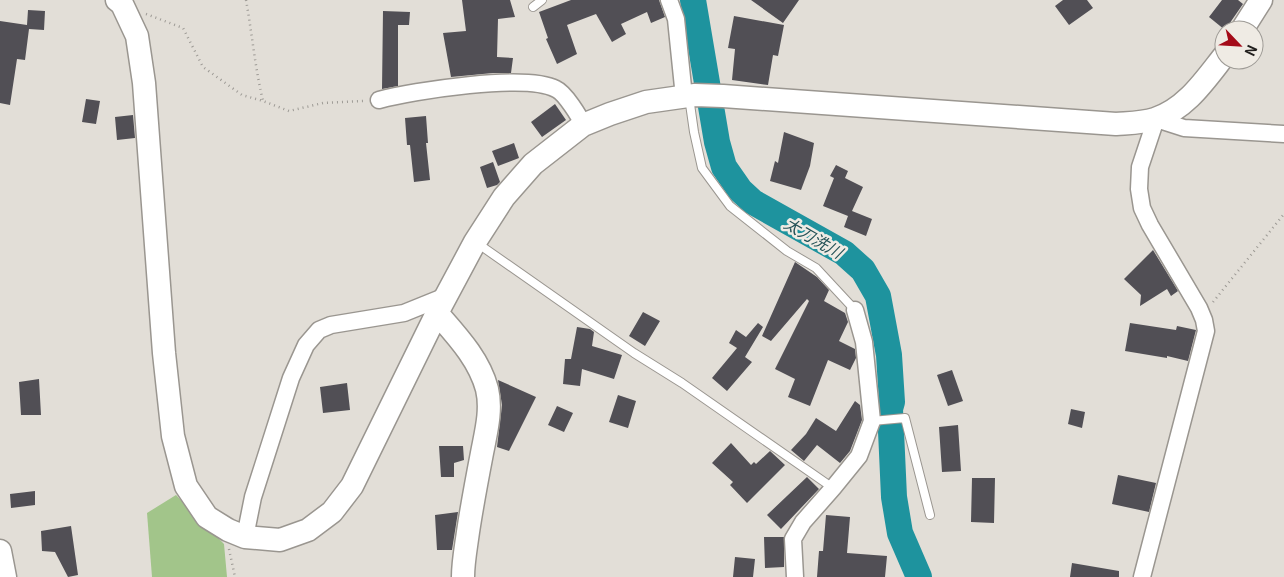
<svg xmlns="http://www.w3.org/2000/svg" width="1284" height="577" viewBox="0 0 1284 577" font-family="Georgia,'Noto Sans JP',serif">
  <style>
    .green { fill: #a2c58a }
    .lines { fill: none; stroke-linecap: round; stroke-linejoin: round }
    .river { stroke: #1e939e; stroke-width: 26 }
    .building { fill: #514f55 }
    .lane-casing { stroke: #9a9690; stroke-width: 10 }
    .street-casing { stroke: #9a9690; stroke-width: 19 }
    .secondary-casing { stroke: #9a9690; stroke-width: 25 }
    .path { stroke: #9d9a95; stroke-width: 2.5; stroke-dasharray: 1 4; stroke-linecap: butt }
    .lane { stroke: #fff; stroke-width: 8 }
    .street { stroke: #fff; stroke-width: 16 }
    .secondary { stroke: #fff; stroke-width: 22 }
    .labels { text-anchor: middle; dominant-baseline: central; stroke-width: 5; stroke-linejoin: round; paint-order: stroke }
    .water-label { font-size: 16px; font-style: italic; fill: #235156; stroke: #efebe4 }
  </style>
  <rect width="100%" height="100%" fill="#e2ded7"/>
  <!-- green -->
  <path class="green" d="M176,495L224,544L227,577H152L147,513Z"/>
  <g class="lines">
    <!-- river -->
    <path class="river" d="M693,0L717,142L724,167L740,190L753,202L844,253L863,270L878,296L889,355L892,402L890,409L894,497L900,533L919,577"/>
  </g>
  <!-- building -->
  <path class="building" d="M462,0H510L515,17L498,19L497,57L513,58L511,73H493L451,77L443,33L466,31Z
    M571,0H659L665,17L651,23L647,12L621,24L626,34L612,42L596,14L567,25L577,54L557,64L546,39L548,38L539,12Z
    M751,0H799L783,23Z
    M1063,0H1087L1093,8L1069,25L1055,6Z
    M1222,0H1238L1243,4L1225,30L1209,17Z
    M28,10L45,11L44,30L29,29L25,60L17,59L10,105L0,103V21L27,25Z
    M383,11L410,12L409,25H398V86L382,89Z
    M734,16L784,25L778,56L773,55L768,85L732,80L735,49L728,48Z
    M86,99L100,101L96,124L82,122Z
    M555,104L566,120L542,137L531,122Z
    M133,115L135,138L117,140L115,117Z
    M426,116L428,143H426L430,180L414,182L410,145H407L405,118Z
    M784,132L814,143L810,166L801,190L770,181L775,161L778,163Z
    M514,143L519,158L498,166L492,151Z
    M493,162L500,182L497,185L487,188L480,167Z
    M836,165L848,171L845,178L863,187L852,211L872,219L866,236L844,227L848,216L823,206L834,178L830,176Z
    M1153,250L1178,291L1171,296L1167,289L1140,306L1141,295L1124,279Z
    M795,262L817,277L829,290L824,301L845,313L848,322L839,341L855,349L856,358L850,370L828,360L810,406L788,397L795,379L775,369L809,301L807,299L771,341L762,336Z
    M643,312L660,321L645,346L629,336Z
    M758,323L763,327L745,357L752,362L727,391L712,378L737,348L729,343L736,330L746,337Z
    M1130,323L1176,330L1177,326L1196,330L1188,361L1167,356V358L1125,351Z
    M577,327L590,329L594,332L592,346L622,355L614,379L582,369L580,386L563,384L565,359H571Z
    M952,370L963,401L948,406L937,375Z
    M39,379L41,415H21L19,382Z
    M498,380L536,397L509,451L497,447L502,405Z
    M347,383L350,410L323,413L320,387Z
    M618,395L636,401L628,428L609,422Z
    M855,401L860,405L862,420L850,451L840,463L817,445L804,461L791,450L806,434L816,418L836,431Z
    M557,406L573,413L564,432L548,425Z
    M1071,409L1085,412L1082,428L1068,424Z
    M958,425L961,471L942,472L939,427Z
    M731,443L751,465L754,462L756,464L770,451L785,465L747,503L730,485L733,482L712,463Z
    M439,446H463L464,460L454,463V477H441Z
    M1118,475L1156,483L1149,512L1112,504Z
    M807,477L819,489L781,529L767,515Z
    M972,478H995L994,523L971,522Z
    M35,491V505L11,508L10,494Z
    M458,512L452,550H437L435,515Z
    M826,515L850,517L847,553L887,556L885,577H817L819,551H823Z
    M71,526L78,575L68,577L55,552L42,551L41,531Z
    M764,537H784V567L765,568Z
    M735,557L755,559L753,577H733Z
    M1072,563L1119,571V577H1070Z"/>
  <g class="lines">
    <!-- lane casing -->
    <g class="lane-casing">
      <path id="lane" d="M533,7L542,0
        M689,97L694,132L702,168L730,206L787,251L816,268L855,310
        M477,243L634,353L682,383L833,488
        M872,421L905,418L930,515"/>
    </g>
    <!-- street casing -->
    <g class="street-casing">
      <path id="street" d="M669,0L676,19L684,97
        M379,100C413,91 526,73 556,89C565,93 580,117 583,125
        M245,537L253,497L291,378L306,345L319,330L331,325L404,313L446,296
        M795,577L793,539L803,522L833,488L859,456L872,421L864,342L855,310
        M1142,577L1206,331L1204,320L1199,308L1150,225L1142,208L1139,189L1140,167L1156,119L1184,128L1284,134"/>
    </g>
    <!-- secondary casing -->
    <g class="secondary-casing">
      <path id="secondary" d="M117,0L122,4L137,36L144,83L164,353L173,436L186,486L207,517L228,530L245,537L280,540L308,530L332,512L352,486L437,313L475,242L504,197L533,164L583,125L610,114L646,102L695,95L723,96L1116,124C1129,123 1143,123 1155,119C1186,109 1205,80 1224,56
        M1242,30L1261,0
        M437,313C457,336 479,359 487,389C492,410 486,432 482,453C477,479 472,505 468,532C466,547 463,562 463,577
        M0,551L5,577"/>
    </g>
    <!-- path -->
    <path class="path" d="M246,0C252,33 255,68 263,101
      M146,14L183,28L203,67L242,95L263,101L289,111L323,103L364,101
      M1213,302L1284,214
      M229,549L235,577"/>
    <!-- lane -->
    <use href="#lane" class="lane"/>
    <!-- street -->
    <use href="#street" class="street"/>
    <!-- secondary -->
    <use href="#secondary" class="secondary"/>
  </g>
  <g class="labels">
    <!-- water labels -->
    <g class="water-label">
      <text transform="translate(814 237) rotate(30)">太刀洗川</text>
    </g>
  </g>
  <!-- north arrow -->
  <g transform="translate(1239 45) rotate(115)"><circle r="24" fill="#efebe4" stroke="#9d9a95"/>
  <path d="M0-4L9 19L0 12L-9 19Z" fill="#a40b19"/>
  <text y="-8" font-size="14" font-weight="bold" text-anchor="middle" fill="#22201e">N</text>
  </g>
</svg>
